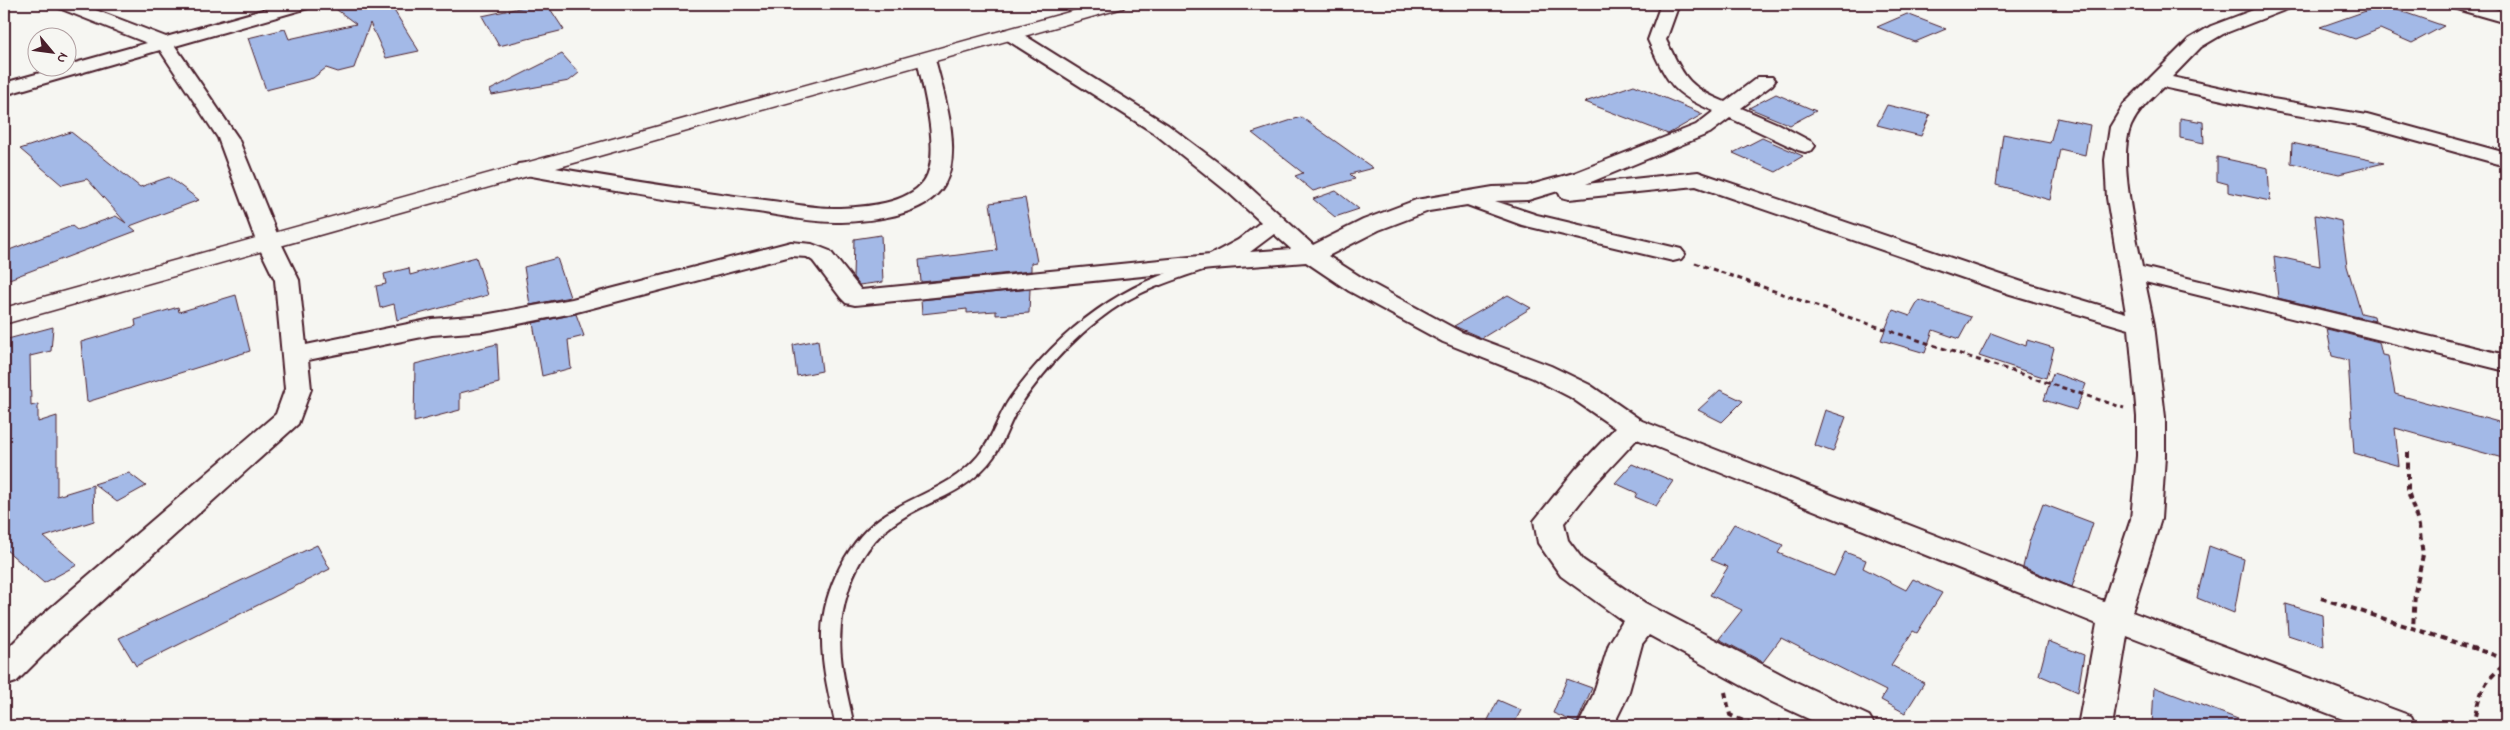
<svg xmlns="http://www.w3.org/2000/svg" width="2510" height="730" viewBox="0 0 2510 730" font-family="'Indie Flower',sans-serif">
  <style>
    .building { fill: #a3b9e7; stroke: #4a1f2b }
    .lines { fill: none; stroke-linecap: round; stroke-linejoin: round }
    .lane-casing { stroke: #4a1f2b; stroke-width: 4 }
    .street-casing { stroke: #4a1f2b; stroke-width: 4 }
    .secondary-casing { stroke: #4a1f2b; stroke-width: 3 }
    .path-far1 { stroke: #4a1f2b; stroke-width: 3; stroke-dasharray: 5 4; stroke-linecap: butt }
    .path { stroke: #4a1f2b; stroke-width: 4; stroke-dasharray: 6 4.5; stroke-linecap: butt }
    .lane { fill: #f6f6f2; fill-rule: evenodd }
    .street { fill: #f6f6f2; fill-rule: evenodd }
    .secondary { fill: #f6f6f2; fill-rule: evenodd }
  </style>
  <rect width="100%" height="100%" fill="#f6f6f2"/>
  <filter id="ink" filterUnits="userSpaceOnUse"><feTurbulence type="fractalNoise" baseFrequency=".02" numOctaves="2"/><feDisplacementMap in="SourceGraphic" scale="10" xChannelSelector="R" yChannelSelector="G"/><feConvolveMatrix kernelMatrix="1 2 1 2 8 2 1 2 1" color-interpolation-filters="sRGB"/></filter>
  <g filter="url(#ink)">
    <!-- building -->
    <path class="building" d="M329,4H390L419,51L386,58L370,23L354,68L338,72L326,68L313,78L266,90L248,38L285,29L289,39L356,24Z
      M538,4H547L564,30L499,46L482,16Z
      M2383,5L2444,26L2412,43L2380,29L2355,39L2320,27Z
      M1907,14L1946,29L1915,42L1877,27Z
      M562,54L579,73L569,81L492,95L490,90Z
      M1634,85L1703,114L1668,134L1585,102Z
      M1776,94L1816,111L1790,125L1749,108Z
      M1887,105L1930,115L1921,136L1877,125Z
      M1301,117L1373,168L1350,174L1355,179L1313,191L1295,176L1303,173L1252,133Z
      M2057,118L2090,125L2085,155L2060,149L2050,200L1996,185L2003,134L2050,143Z
      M2180,118L2203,122L2204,143L2180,138Z
      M71,132L140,187L169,177L199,200L130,226L136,231L4,281V252L72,226L77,230L116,216L126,223L87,179L62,185L20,149Z
      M1762,138L1803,156L1776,172L1733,153Z
      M2292,143L2384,163L2339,174L2291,163Z
      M2217,157L2268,168L2270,201L2228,192V184L2217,181Z
      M1336,191L1359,209L1335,217L1313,199Z
      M1025,198L1037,262L1031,263V271L921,282L919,260L997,250L990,203Z
      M2315,215L2341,221L2347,266L2361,313L2374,316L2375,321L2278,298L2274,256L2320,266Z
      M881,235L883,282L859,285L853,277L854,239Z
      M476,257L488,295L397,320L394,304L380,308L376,286L386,284L384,274L409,268L410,275Z
      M557,258L570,297L530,305L524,267Z
      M1030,289L1029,313L996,315V311L967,313V309L922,314L921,300Z
      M236,295L250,351L87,402L81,342L136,326L135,320L178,307L179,312Z
      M1508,295L1531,308L1482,338L1454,326Z
      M1919,300L1971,317L1959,339L1933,330L1925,353L1881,340L1893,310L1910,316Z
      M576,314L584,336L568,340L571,368L542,376L533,323Z
      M53,327L51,351L30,356L31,406L38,404V422L57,416V496L93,485L94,521L44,537L77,565L44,583L4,548V340Z
      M2327,329L2379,342L2382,355L2388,356L2395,394L2506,424V459L2395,428L2399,466L2354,453L2348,360L2332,356Z
      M1991,333L2026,346L2027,340L2054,348L2046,378L1979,356Z
      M818,340L822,371L797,376L793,345Z
      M497,344L499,383L460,393V410L414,422L415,364Z
      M2053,373L2086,384L2076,410L2044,400Z
      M1720,390L1743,401L1722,422L1698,410Z
      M1825,410L1846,417L1833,452L1814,445Z
      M1632,464L1673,481L1656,506L1635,497L1637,493L1615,483Z
      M129,473L146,486L117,502L94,484Z
      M2043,504L2093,523L2072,587L2023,567L2029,542Z
      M1734,524L1783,545L1778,553L1834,576L1845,552L1866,560L1863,568L1906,590L1913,579L1942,593L1917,633L1913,631L1891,665L1924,683L1905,713L1881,700L1886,691L1781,638L1763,662L1719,639L1742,610L1710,595L1728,567L1711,560Z
      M317,545L330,569L136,666L119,638Z
      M2209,546L2244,559L2234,613L2197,598Z
      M2286,604L2322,615L2324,647L2288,635Z
      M2048,641L2084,655L2078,692L2039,675Z
      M1567,679L1592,688L1577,723L1553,713Z
      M2154,687L2251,724V726H2152Z
      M1498,700L1521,710L1513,726H1485Z"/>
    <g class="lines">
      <!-- lane casing -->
      <g class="lane-casing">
        <path id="lane" d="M1202,262L1206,263L1208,266L1206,269C1179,278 1151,287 1126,301C1085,325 1047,366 1021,404C1008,423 1004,446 988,464C961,494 941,496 909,514C878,532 860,554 849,588C832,641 843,674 854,726H836C829,696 821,664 822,633C823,590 849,537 886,514C920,492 950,488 978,456C993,439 998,415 1011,397C1059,330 1122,282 1202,262Z"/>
      </g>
      <!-- street casing -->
      <g class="street-casing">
        <path id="street" d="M56,4H80L166,37L284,4H311L308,8L175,46L238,138L280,241L299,280L306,345L432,319L484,315L572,299L791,242L812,244L830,251L861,290L1210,255L1238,240L1261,222L1229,193L1154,133L1004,38L1001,34L1004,30H1016L1168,125L1245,183L1313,245L1363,220L1416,200L1493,187L1527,186L1574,173L1696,125L1714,111C1670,93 1667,81 1648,40L1661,4H1679L1666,40C1684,76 1686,86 1725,102L1758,77H1772L1775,81L1772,85L1741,108L1778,124L1812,142L1815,146L1812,150L1805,152L1798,150L1730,118L1710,133L1586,184L1698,172L2028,284L2126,313L2107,198L2105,160L2110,127L2124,104L2189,39L2211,26L2269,4H2293L2290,8L2223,34L2201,47L2172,77L2273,99L2367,115L2506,153V166L2365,127L2273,111L2163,87C2151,99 2138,110 2131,126C2117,158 2136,233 2142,267L2506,355V371L2145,282L2154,325L2165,417V456L2161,519L2132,612L2411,716L2416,726H2361L2127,636L2112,726H2078L2097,624L1637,439L1595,484L1564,523L1568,540L1583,560L1645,603L1796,682L1869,716L1875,726H1824L1772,702L1649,635L1642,644L1628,695L1613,726H1578L1593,695L1609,644L1623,621L1561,576L1538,543L1534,521L1575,470L1615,428L1570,397L1533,378L1443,342L1349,291L1306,262L1212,269L855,305L846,303L841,298L813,261L807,257L791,256L573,313L484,331L432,335L308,360L311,389L298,424L57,641L16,682L4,686V652L33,623L276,414L285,389L275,280L256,241L218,138L160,50L4,95V83L58,68H68V65L147,43L59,8ZM1696,186L2010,294L2129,329L2137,417V456L2131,519L2104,601L1642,421L1590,385L1551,366L1461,332L1367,281L1328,256L1379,230L1429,211L1467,205L1522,225L1673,261L1681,259L1685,254L1681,249L1537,215L1495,201L1528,200L1558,191L1561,197L1569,199ZM1274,234L1291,249L1250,252Z
          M2450,4H2477L2506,12V23L2453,8Z
          M926,53L933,55L935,59C944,94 963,152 944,185C926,216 872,221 841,222C813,223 785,216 758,212C680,203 603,189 526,175L518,174L515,169L518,164L526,163C603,176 680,189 757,199C785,202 812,209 840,208C866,207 907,204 924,181C942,156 923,88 917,59L919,55Z"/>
      </g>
      <!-- secondary casing -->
      <g class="secondary-casing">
        <path id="secondary" d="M1098,4H1126L1123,8L4,324V308Z"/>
      </g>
      <!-- path-far1 -->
      <path class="path-far1" d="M1695,263L1839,314L2124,408"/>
      <!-- path -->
      <path class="path" d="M2408,452V491L2419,526L2423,555L2415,592L2413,629
        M2321,598L2506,659
        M1725,692L1730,715C1747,724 1762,727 1781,721
        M2473,726C2479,697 2481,682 2506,664"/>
      <!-- lane -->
      <use href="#lane" class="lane"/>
      <!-- street -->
      <use href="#street" class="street"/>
      <!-- secondary -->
      <use href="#secondary" class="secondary"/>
    </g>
  </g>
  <!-- margin -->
  <rect width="2510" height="730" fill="none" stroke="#f6f6f2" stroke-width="20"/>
  <rect x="10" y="10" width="2490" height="710" fill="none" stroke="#4a1f2b" stroke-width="2" filter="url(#ink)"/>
  <!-- north arrow -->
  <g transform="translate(52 52) rotate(119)"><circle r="24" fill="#f6f6f2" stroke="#b1a0a2"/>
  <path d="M0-4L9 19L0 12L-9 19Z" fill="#4a1f2b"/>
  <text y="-8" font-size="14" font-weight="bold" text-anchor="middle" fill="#4a1f2b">N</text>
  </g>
</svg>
